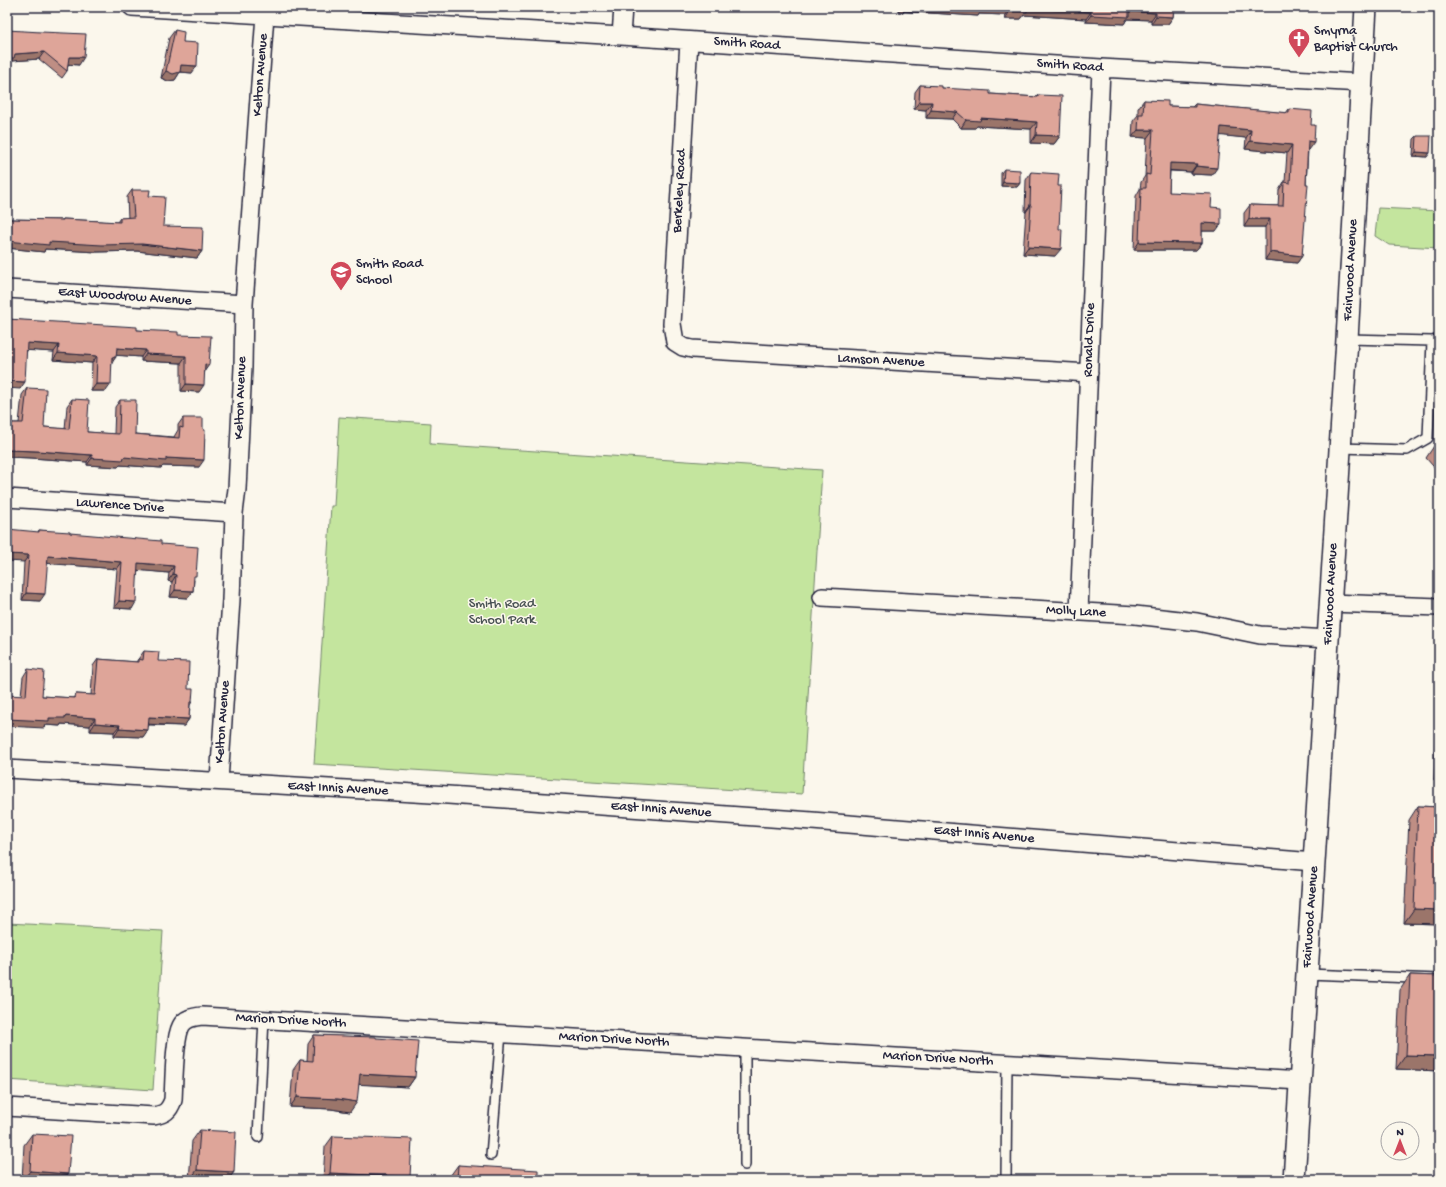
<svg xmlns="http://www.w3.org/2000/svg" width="1446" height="1187" viewBox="0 0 1446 1187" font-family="'Gochi Hand',sans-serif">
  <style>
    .green { fill: #c4e59e; stroke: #73846c }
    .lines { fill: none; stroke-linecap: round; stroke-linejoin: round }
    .service-casing { stroke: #22223b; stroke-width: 12 }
    .minor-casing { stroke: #22223b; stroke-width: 20 }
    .tertiary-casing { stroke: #22223b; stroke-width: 24 }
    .service { stroke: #fbf7ec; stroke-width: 9 }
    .minor { stroke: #fbf7ec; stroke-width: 17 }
    .tertiary { stroke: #fbf7ec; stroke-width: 21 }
    .wall { fill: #bf8e84; stroke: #22223b }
    .shaded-wall { fill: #9b746b; stroke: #22223b }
    .building { fill: #dea599; stroke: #22223b }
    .labels { text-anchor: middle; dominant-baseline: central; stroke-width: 3; stroke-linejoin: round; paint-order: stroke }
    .poi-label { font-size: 14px; fill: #22223b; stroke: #fbf7ec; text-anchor: start }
    .street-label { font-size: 14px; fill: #22223b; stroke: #fbf7ec }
    .park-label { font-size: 14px; fill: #4a5354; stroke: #fbf7ec }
  </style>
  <rect width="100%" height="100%" fill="#fbf7ec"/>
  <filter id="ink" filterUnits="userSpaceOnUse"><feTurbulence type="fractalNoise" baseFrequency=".025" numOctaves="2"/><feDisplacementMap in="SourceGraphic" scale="8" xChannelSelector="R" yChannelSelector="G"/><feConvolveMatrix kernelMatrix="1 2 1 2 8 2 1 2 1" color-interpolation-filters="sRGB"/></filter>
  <g filter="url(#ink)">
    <!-- green -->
    <path class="green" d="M1378,208L1439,211V248L1389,245L1375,236Z
      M339,417L431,423L430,444L822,470L802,794L314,764L331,506H334Z
      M7,923L163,931L153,1090L7,1080Z"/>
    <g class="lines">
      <!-- service casing -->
      <g class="service-casing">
        <path id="service" d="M1347,339L1432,341L1439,339
          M1340,448L1407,450L1428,438L1432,341
          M1307,974L1439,979
          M745,1048V1165
          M258,1137L264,1019
          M491,1155L501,1033
          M1006,1180L1007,1063"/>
      </g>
      <!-- minor casing -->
      <g class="minor-casing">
        <path id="minor" d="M132,7L621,36L1101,68L1362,83
          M621,36L623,7
          M689,41L672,324L675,342L683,347L692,349L1089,373
          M7,289L244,304
          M7,498L234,513
          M822,597L1135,615L1197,622L1260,635L1328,639
          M1330,603L1439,607
          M1079,612L1101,68
          M7,769L448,795L812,821L1314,862
          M219,781L231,600L234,513L237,489L243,367L244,304L265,15
          M7,1107L154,1116C165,1114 169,1111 173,1100C174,1084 174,1039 181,1026C185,1018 194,1017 202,1016L1301,1081"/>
      </g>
      <!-- tertiary casing -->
      <g class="tertiary-casing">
        <path id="tertiary" d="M1294,1180L1347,339L1366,7"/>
      </g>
      <!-- service -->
      <use href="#service" class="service"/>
      <!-- minor -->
      <use href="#minor" class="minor"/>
      <!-- tertiary -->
      <use href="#tertiary" class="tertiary"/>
    </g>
    <!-- wall -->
    <path class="wall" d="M898,7H1174L1173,17L1168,24H1151V20L1127,19L1124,24L1086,22V19L1024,15L1021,19H1005V15L979,14L978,16L898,11Z
      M7,30L79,65L68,64L67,71L62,78L39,59L12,61L9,66H7Z
      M175,30L183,42L192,73L180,72L175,80L168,81L161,78L169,38Z
      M920,85L942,88L990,94L1037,97L1038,95L1060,136L1054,144L1031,143V129L977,126L975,128H961L952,119L926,118V110L914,109L915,92Z
      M1144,100L1168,106L1192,107L1195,104L1286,113L1289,109L1308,150L1302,256L1297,263L1265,260V227H1244V213L1250,205L1278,206L1279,190L1284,182H1285L1287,153L1245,149L1246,138L1220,135L1212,175L1191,174V172L1170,171L1169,192L1211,207L1216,231H1202V243L1196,250H1134L1136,196L1140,189L1141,182L1145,176L1147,138L1132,137L1133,121L1138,115V108Z
      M1417,136L1427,157L1413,156L1414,139Z
      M1004,169L1020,183L1017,187L1001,186V173Z
      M1031,172L1055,256L1023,254L1026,212H1025L1026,180Z
      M132,190L149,196L163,226L202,251L197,258L137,251L97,252L45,249L44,252L7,248V219L62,220L63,219L117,222L120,218H128L127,197Z
      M7,319L137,330L178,335L205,371L199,392L181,391V363L141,361V357L116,355L112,363L106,391H91L92,363L53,360L54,352L27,350L20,389Z
      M27,388L44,427L65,429L67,406L72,399L87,432L114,434L115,407L120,400L135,434L174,437L175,435L178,430V425L183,418L199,467L163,466L161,468L120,465L118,467L87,465V462L32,458L7,457V423H19L22,395Z
      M1439,441V473L1426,458L1436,443Z
      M39,530L161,544L194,580L193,591L188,598L170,597L172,582L168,581L169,573L138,570L132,609L114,608L117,569L47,563L40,601L22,600L24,562Z
      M144,651L158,661L188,689L192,702L190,705L189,719L184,726L149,725L143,737L114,736V732L90,731V726L61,724L60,726L45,725L44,728L21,695L23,677L28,669L42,696L73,698L76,694L91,695L93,666L98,659L136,662Z
      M1439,699V781L1434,780L1437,702Z
      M1418,806L1439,807V924L1404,923L1409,820Z
      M1410,975L1439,976V1071L1396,1069L1400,990Z
      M314,1035L376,1038L415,1077L408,1087L359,1084L350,1112L331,1109L290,1107L293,1070L300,1060L307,1061L308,1044Z
      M200,1130L234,1172L228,1180H189L192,1141Z
      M32,1134L68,1174L64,1180H22L24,1145Z
      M333,1136L410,1177L408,1180H323L325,1147Z
      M458,1165L538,1180H450V1176Z"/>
    <!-- shaded-wall -->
    <path class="shaded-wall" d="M900,7H983L1010,8L1005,15L979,14L978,16L898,11Z
      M1027,8L1091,12L1086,19L1024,15L1021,19H1005L1010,11Z
      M1129,11L1156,13L1151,20L1127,19L1124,24L1086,22L1091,15Z
      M1156,16L1173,17L1168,24H1151Z
      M44,52L39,59L12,61L9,66H7V58L15,54Z
      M69,57H84L79,65L64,64Z
      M181,65L197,66L192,73L180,72L175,80L168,81L161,78L166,71Z
      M919,102H932L926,110L914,109Z
      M931,110L957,112L952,119L926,118Z
      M981,118L1037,122L1031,129L977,126L975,128H961L966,120Z
      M1221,127L1251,130L1246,138L1215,135Z
      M1138,130H1153L1147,138L1132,137Z
      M1036,135L1060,136L1054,144L1031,143Z
      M1250,141L1292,145L1287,153L1245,149Z
      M1308,141L1314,142L1308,150L1303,149Z
      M1416,152L1430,153L1427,157L1413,156Z
      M1170,163L1197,164L1191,172L1165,170Z
      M1196,166L1217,168L1212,175L1191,174Z
      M1003,182L1020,183L1017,187L1001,186Z
      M1030,205H1031L1026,212H1025Z
      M1249,219H1270L1265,227H1244Z
      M1202,223L1221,224L1216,231H1196Z
      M7,241L142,244L202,251L197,258L137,251L97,252L45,249L44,252L7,248Z
      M1139,242L1202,243L1196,250H1134Z
      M1028,247L1061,249L1055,256L1023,254Z
      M1270,252L1302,256L1297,263L1265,260Z
      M27,343L59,345L54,352L22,350Z
      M117,348L146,350L141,357L112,355Z
      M58,353L97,356L92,363L53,360Z
      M146,354L186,356L181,363L141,361Z
      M112,357H116L111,364Z
      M205,364L209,365L204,372Z
      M7,381L25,382L20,389L7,388Z
      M96,384H111L106,391H91Z
      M186,384L204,385L199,392L181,391Z
      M7,450L37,451L92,455L87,462L32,458L7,457Z
      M124,457L166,458L204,460L199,467L163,466L161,468L120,465L118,467L87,465L92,458Z
      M7,554L29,555L24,562L7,561Z
      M48,556L122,562L117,569L43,563Z
      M138,563L174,566L169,573L134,570Z
      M173,574L176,575L172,582L168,581Z
      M175,590L193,591L188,598L170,597Z
      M26,593L45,594L40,601L22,600Z
      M119,601L136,602L132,609L114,608Z
      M65,716L95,718L90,726L61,724L60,726L45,725L44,728L7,726V719L49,718Z
      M149,717L189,719L184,726L144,724Z
      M95,723L120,725L114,732L90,731Z
      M119,728L148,730L143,737L114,736Z
      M1439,774V781L1434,780Z
      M1414,909L1439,910V924L1404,923Z
      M1406,1055L1439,1056V1071L1396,1069Z
      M360,1074L415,1077L408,1087L353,1084Z
      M297,1097L338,1099L357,1102L350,1112L331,1109L290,1107Z
      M197,1170L234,1172L228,1180H190Z
      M30,1171L68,1174L64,1180H23Z
      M330,1173L410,1177L408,1180H325Z"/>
    <!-- building -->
    <path class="building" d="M957,7H983V9Z
      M990,7H1174L1173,17L1156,16V13L1129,11V17L1091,15V12L1027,8V12L1010,11V8Z
      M7,30L41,32L86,34L84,57H69L67,71L44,52L15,54L14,58H7Z
      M175,30L184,32L183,42L198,43L197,66L181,65L180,72L173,74L166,71Z
      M920,85L942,86V88L990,91V94L1038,97V95L1062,96L1060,136L1036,135L1037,122L981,118L980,121L966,120L957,112L931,110L932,102H919Z
      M1144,100L1168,101V106L1195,107V104L1289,113V109L1312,111L1311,125H1315L1314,142L1308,141L1306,184H1308L1302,256L1270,252V219H1249L1250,205L1283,206L1284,182L1290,183L1292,145L1250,141L1251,130L1221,127L1217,168L1196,166L1197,164L1170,163L1169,192L1212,194L1211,207L1221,208V224L1202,223V243L1139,242L1141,188H1146V174L1150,175L1153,130H1138L1139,114H1143Z
      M1417,136H1431L1430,153L1416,152Z
      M1004,169L1020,170V183L1003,182Z
      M1031,172L1059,174L1058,186H1061L1059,229H1062L1061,249L1028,247L1031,205H1030Z
      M132,190H150L149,196L165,197L163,226L203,227L202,251L142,244L102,245L49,242V245L7,241V219L63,220V219L120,222V218L134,217Z
      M7,319L137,327V330L178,332V335L211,336L209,365L205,364L204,385L186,384V356L146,354V350L117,348L116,357H112L111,384H96L97,356L58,353L59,345L27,343L25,382L7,381Z
      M27,388L46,389L44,427L69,429L72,399L89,400L87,432L119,434L120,400H136L135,434L179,438L180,427L183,428V418H203V429L205,430L204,460L166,458V461L124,457L123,460L92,458V455L37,451L7,450V423H23Z
      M1439,441V447L1436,443Z
      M7,529L39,532V530L70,532V533L161,541V544L198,547L196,576H194L193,591L175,590L176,575L173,574L174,566L138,563L136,602L119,601L122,562L48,556L45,594L26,593L29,555L7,554Z
      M144,651L159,652L158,661L189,662L188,689H193L192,702H190L189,719L149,717L148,730L119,728L120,725L95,723V718L65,716V718H49V721L7,719V695L26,696L28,669L44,671L42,696L75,698L76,694L95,695L98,659L138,662V659L143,660Z
      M1418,806L1439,807V910L1414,909Z
      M1410,975L1439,976V1056L1406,1055Z
      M314,1035L376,1037V1038L418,1041L415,1077L360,1074L357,1102L338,1099L297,1097L300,1060L313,1061Z
      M200,1130L236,1132L234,1172L197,1170Z
      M32,1134L71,1136L68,1174L30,1171Z
      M333,1136L412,1139L410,1177L330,1173Z
      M458,1165L538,1170V1180H457Z"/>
  </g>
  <!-- icons -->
  <defs>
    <g id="church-pin" transform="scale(1.15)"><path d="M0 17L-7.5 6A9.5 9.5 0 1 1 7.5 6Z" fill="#d1495b" stroke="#fbf7ec"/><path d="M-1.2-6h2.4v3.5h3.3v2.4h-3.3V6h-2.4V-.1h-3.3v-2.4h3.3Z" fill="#fff"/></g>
    <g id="school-pin" transform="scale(1.15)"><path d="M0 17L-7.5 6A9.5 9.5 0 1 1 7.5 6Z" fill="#d1495b" stroke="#fbf7ec"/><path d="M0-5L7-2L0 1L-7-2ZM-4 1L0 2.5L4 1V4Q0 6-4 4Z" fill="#fff"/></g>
  </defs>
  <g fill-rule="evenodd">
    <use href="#church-pin" x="1299" y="39"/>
    <use href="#school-pin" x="341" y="272"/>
  </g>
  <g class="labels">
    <!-- poi labels -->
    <g class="poi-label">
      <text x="1314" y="31">Smyrna<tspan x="1314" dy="16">Baptist Church</tspan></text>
      <text x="356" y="264">Smith Road<tspan x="356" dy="16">School</tspan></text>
    </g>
    <!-- street labels -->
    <g class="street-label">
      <text transform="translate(747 44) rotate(4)">Smith Road</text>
      <text transform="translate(1070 66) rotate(4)">Smith Road</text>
      <text transform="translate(261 75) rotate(-86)">Kelton Avenue</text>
      <text transform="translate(680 191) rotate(-87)">Berkeley Road</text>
      <text transform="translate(1351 270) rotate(-87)">Fairwood Avenue</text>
      <text transform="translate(125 297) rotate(4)">East Woodrow Avenue</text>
      <text transform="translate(1090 340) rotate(-88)">Ronald Drive</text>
      <text transform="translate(881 361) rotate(3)">Lamson Avenue</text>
      <text transform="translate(241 398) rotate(-88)">Kelton Avenue</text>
      <text transform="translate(120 506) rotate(4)">Lawrence Drive</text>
      <text transform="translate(1331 594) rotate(-87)">Fairwood Avenue</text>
      <text transform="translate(1076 612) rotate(3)">Molly Lane</text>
      <text transform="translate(223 722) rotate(-86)">Kelton Avenue</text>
      <text transform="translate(338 789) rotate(3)">East Innis Avenue</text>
      <text transform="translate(661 810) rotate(4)">East Innis Avenue</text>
      <text transform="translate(984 835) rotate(5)">East Innis Avenue</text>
      <text transform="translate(1311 917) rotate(-86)">Fairwood Avenue</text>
      <text transform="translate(291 1021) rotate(3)">Marion Drive North</text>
      <text transform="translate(614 1040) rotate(3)">Marion Drive North</text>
      <text transform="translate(938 1059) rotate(3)">Marion Drive North</text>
    </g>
    <!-- park labels -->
    <g class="park-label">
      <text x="502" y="604">Smith Road<tspan x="502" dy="16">School Park</tspan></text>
    </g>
  </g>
  <!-- margin -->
  <rect width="1446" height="1187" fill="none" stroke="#fbf7ec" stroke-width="24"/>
  <rect x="12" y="12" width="1422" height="1163" fill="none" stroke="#22223b" stroke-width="1.5" filter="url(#ink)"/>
  <!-- north arrow -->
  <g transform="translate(1400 1141)"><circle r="19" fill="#fbf7ec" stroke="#a4a2a5"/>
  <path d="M0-3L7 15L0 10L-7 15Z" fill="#d1495b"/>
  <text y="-6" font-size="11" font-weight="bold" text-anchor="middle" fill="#22223b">N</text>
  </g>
</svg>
